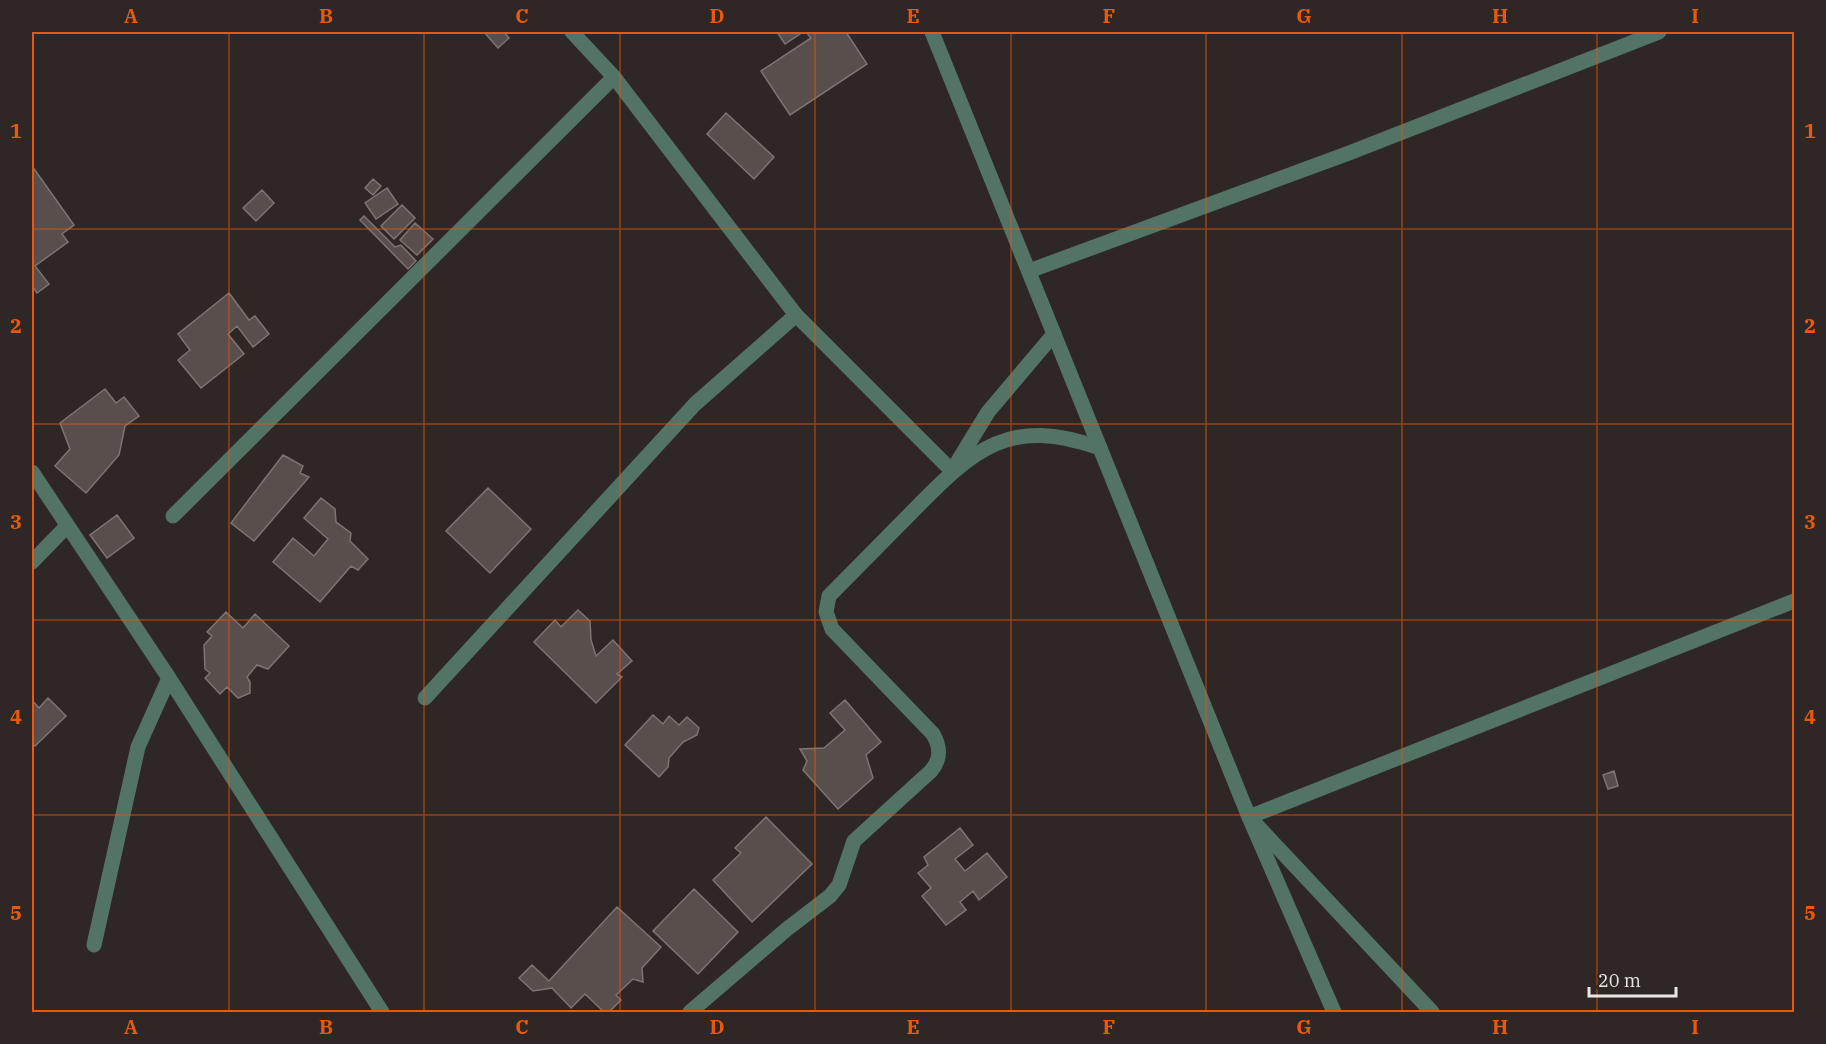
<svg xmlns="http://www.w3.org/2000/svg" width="1826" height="1044" viewBox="0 0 1826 1044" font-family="'IBM Plex Serif',serif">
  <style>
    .building { fill: #584e4c; stroke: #7f7472; stroke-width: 1.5 }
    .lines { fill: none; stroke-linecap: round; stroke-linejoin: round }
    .minor { stroke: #537365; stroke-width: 15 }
    .tertiary { stroke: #537365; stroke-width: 15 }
    .grid { fill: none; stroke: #e8590c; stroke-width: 1.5; stroke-opacity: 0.55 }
    .neatline { fill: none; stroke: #e8590c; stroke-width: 2 }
    .grid-label { font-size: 20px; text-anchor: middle; font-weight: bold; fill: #e8590c }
  </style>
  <rect width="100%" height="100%" fill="#2f2725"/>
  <!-- building -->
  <path class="building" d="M484,32H504L509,38L498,48Z
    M777,32H803L785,44Z
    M806,32H846L867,64L790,115L761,71L811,38Z
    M726,113L774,157L754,179L707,134Z
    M32,166L74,225L62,234L68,242L35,266L49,284L37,293L32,286Z
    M373,179L381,186L373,195L365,188Z
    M387,188L398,204L376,219L365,203Z
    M262,190L274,203L256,221L243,208Z
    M402,205L415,218L394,239L381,226Z
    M364,216L395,247L401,245L416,261L408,269L360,220Z
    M415,223L433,239L417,255L400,240Z
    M229,293L249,320L255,316L269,334L253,347L237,326L228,334L244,354L201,388L178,360L190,350L178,334Z
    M105,389L116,403L124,397L139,416L125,426L119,455L86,493L55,466L70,449L60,423Z
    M283,455L303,466L300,473L309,477L254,541L231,523Z
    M488,488L531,529L490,573L446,531Z
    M321,498L335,509L336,522L351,533L350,541L368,559L358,570L351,566L320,602L273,562L293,538L314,556L328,539L304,518Z
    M117,515L134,538L107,558L90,535Z
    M578,610L590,621L591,640L596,656L613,640L632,661L617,674L622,677L596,703L534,642L555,620L561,627Z
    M226,612L243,628L255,614L289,646L268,669L257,665L247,677L250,682V693L238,698L227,687L220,694L205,678L210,673L205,669L204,645L212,636L207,632Z
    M48,698L66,716L35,746L32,743V700L39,708Z
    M845,700L881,742L866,755L873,778L838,809L803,770L807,761L800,749L824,748L845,730L830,713Z
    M653,715L663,724L669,716L679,725L687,717L699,728L697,735L683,742L669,758L668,767L659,777L625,745Z
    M1614,771L1618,786L1608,789L1603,775Z
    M766,817L812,864L752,922L713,880L741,853L735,848Z
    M960,828L973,845L955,859L965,871L987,853L1007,877L979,900L973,891L960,902L966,910L946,925L922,896L931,888L918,873L928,865L924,857Z
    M694,889L738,932L698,974L653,931Z
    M617,907L661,947L642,968L643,982L633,979L616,995L621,1000L609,1012H604L585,994L571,1008L552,988L533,991L519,978L532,965L549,981Z"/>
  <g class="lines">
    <!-- minor -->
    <path class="minor" d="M572,32L614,77L796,315L952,471
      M1029,271L1349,153L1659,32
      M955,466L988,412L1054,334
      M32,472L169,678L138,747L94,945
      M173,516L614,77
      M32,562L66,527
      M169,678L382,1012
      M425,698L695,404L796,315
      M690,1012L787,929L830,896L839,885L854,841L931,771C941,759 941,748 933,734L832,629L826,612L829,596C857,568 885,539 913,511C975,448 1009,416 1100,448
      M1432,1012L1249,817L1794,601"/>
    <!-- tertiary -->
    <path class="tertiary" d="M932,32L1249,817L1334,1012"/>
  </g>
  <!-- grid -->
  <path class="grid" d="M229,32V1012M424,32V1012M620,32V1012M815,32V1012M1011,32V1012M1206,32V1012M1402,32V1012M1597,32V1012M32,229H1794M32,424H1794M32,620H1794M32,815H1794"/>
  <!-- border -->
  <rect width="1826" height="1044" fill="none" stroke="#2f2725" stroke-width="66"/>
  <!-- scale -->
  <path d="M1589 987v9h87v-9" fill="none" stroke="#ece6e4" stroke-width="3"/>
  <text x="1598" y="987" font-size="18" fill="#ece6e4" stroke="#2f2725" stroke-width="4.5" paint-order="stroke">20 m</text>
  <rect x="33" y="33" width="1760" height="978" class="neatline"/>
  <g class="grid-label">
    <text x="131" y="23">A</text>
    <text x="326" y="23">B</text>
    <text x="522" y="23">C</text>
    <text x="717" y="23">D</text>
    <text x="913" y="23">E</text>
    <text x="1109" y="23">F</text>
    <text x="1304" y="23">G</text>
    <text x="1500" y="23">H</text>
    <text x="1695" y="23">I</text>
    <text x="16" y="138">1</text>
    <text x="1810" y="138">1</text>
    <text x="16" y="333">2</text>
    <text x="1810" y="333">2</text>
    <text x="16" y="529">3</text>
    <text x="1810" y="529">3</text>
    <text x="16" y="724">4</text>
    <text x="1810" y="724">4</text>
    <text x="16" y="920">5</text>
    <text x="1810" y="920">5</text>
    <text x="131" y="1034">A</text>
    <text x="326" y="1034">B</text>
    <text x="522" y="1034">C</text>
    <text x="717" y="1034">D</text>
    <text x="913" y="1034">E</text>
    <text x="1109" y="1034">F</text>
    <text x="1304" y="1034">G</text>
    <text x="1500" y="1034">H</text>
    <text x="1695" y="1034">I</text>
  </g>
</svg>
